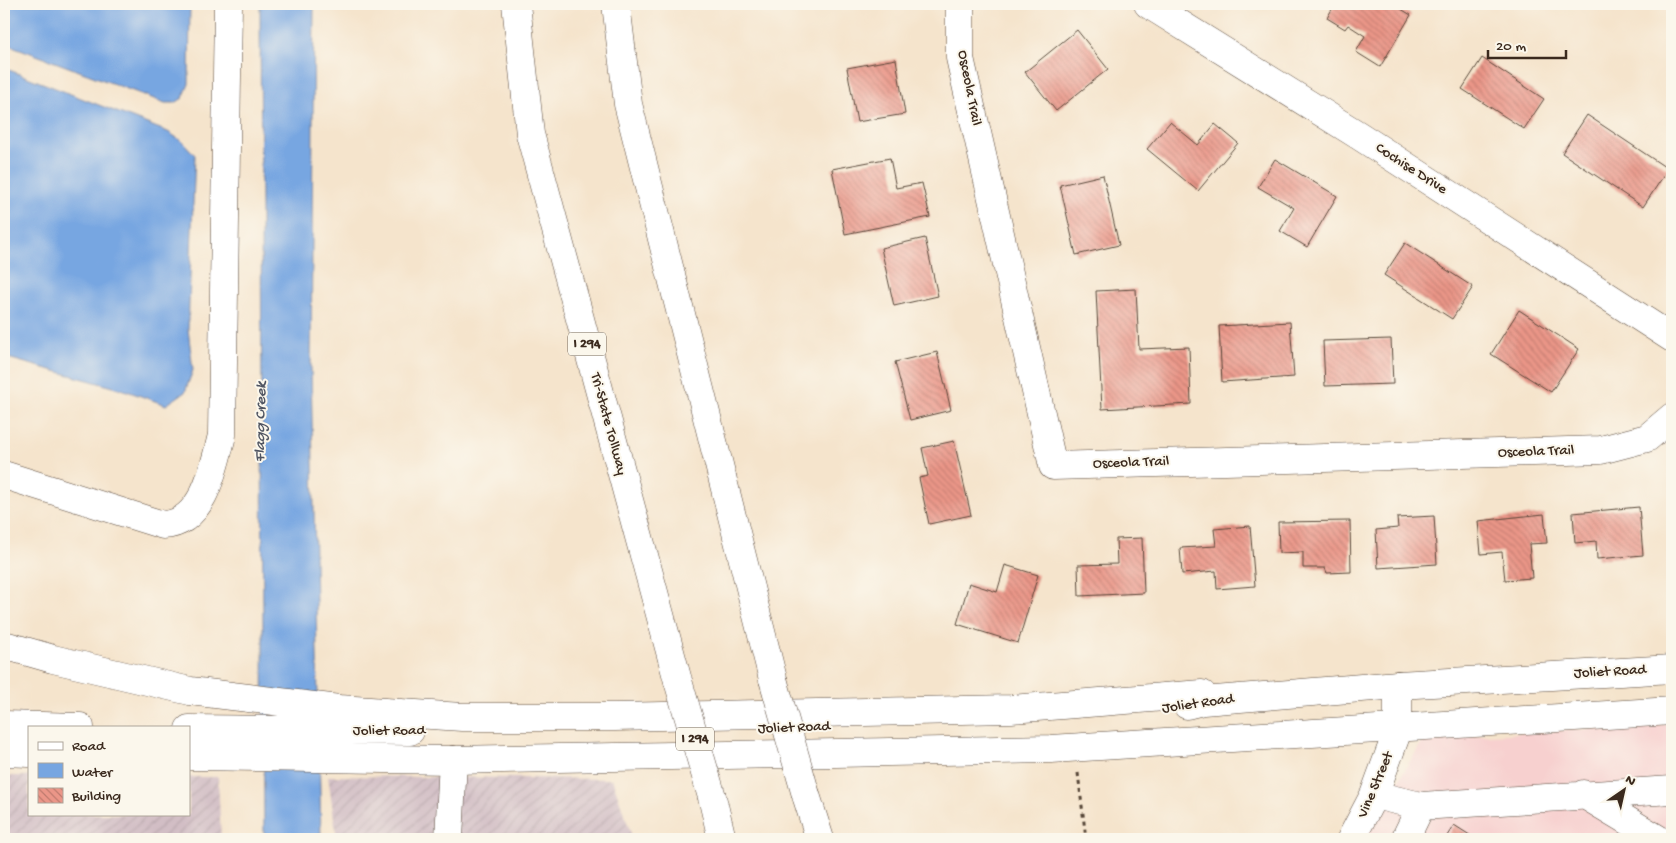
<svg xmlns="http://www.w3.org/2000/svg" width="1676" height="843" viewBox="0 0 1676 843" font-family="'Gochi Hand',sans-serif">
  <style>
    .built { fill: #f7d0cf }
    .industrial { fill: url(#industrial-furrows) }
    .water { fill: #77a6e1; stroke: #596880 }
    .building { fill: url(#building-back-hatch) }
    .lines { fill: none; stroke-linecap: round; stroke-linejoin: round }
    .minor-casing { stroke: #574638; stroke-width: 29 }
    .major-casing { stroke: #574638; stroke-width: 29 }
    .highway-casing { stroke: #574638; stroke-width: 29 }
    .path { stroke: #574638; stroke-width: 3; stroke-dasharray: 4 4; stroke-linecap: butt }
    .minor { stroke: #fff; stroke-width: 28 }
    .major { stroke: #fff; stroke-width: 28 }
    .highway { stroke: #fff; stroke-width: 28 }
    .highway-bridge-casing { stroke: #574638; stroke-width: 29; stroke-linecap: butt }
    .highway-bridge { stroke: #fff; stroke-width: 28 }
    .labels { text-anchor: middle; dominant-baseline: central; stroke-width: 4; stroke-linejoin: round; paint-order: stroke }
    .shield { fill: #fbf7ec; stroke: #75685c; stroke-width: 1 }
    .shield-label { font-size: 14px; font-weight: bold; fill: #3b2a1e }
    .street-label { font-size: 15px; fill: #3b2a1e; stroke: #fbf7ec }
    .water-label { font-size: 16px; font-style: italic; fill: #505562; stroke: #fbf7ec }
  </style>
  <defs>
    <pattern id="industrial-furrows" width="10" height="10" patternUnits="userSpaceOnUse" patternTransform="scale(1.25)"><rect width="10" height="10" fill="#d2bec5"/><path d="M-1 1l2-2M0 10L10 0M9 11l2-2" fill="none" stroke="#b5a3a9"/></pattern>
    <pattern id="building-back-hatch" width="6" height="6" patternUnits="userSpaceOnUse" patternTransform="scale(1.25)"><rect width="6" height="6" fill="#eb9688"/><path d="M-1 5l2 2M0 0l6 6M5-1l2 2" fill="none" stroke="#c07b6f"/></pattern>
  </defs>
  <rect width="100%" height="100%" fill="#fbf7ec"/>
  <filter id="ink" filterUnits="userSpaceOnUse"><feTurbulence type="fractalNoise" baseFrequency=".02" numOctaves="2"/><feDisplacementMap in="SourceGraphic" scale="10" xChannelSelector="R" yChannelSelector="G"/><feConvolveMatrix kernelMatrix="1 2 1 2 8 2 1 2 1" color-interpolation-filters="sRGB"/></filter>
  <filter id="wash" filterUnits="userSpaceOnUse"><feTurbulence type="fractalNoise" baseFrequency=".0096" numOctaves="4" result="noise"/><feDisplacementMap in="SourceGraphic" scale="20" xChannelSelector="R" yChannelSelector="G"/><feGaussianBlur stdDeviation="1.12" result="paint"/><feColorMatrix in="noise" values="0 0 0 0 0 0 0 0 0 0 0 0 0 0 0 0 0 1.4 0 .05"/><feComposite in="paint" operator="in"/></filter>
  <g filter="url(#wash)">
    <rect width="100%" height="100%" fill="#f5e4cc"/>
    <!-- built -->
    <path class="built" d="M1672,724V839H1362L1424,739Z"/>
    <!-- industrial -->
    <path class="industrial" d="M4,776H29V814H189V777H218L221,839H4Z
      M328,776L612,779L633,839H337Z"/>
    <!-- water -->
    <path class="water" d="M4,4H190L189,84L183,98L175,103H165L4,43Z
      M260,4H314L311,367L321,839H264Z
      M4,68L168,132L182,141L195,155L188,329L193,370L185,392L166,405L124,390L4,357Z"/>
    <g id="blocks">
      <!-- building -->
      <path class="building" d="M1335,4H1393L1411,15L1380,67L1356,52L1365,36L1348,25L1345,29L1327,18Z
        M1077,30L1108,69L1056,111L1025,72Z
        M1482,58L1544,99L1524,129L1462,89Z
        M896,59L905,114L857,122L847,68Z
        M1587,115L1668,169L1643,207L1562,153Z
        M1170,122L1198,145L1215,124L1238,143L1198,191L1147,149Z
        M890,158L896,188L922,183L930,217L845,234L832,169Z
        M1275,159L1337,196L1307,247L1280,231L1294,208L1258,187Z
        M1103,175L1119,245L1076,255L1060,185Z
        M925,238L938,296L894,306L881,248Z
        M1405,243L1473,287L1452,319L1384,275Z
        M1136,289L1139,349L1189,347L1191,404L1102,409L1096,291Z
        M1519,310L1579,349L1551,392L1491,354Z
        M1290,322L1294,377L1222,382L1219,326Z
        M1391,339L1393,384L1325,386L1323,341Z
        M937,352L951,410L910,420L895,362Z
        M954,441L971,515L929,524L919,478L928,476L922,448Z
        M1639,507L1643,555L1597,559L1596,541L1575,543L1573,513Z
        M1544,514L1547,543L1529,544L1532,578L1505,580L1502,552L1481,554L1478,521Z
        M1434,516L1437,564L1378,568L1376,530L1398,528L1397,518Z
        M1350,521L1351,572L1327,573L1325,568H1303V552L1279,553L1278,522Z
        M1250,526L1255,586L1217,589L1216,571L1182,574L1180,548L1216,546L1214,529Z
        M1142,538L1144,593L1079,596L1078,565L1117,564L1116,539Z
        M1005,565L1038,575L1018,643L957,624L969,583L997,592Z
        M1454,825L1476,839H1445Z"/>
    </g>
  </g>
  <g filter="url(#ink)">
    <use href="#blocks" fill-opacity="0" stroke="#574638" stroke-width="1"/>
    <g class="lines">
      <!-- minor casing -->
      <g class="minor-casing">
        <path id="minor" d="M960,4V58L1053,466L1601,450L1647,438L1672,417
          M1148,4L1358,135L1672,338
          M4,475L163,525C203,524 214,468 222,435L228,4
          M1583,794L1658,839
          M1374,795L1421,806L1672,790
          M449,839L453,760
          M1351,839L1374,795L1398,730V685
          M1405,839L1421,806"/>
      </g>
      <!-- major casing -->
      <g class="major-casing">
        <path id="major" d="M1398,685L1672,669
          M453,760L1051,749L1672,711"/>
      </g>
      <!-- highway casing -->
      <g class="highway-casing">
        <path id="highway" d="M516,4L530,134L678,681
          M616,4L628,104L773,679
          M4,645L53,659L190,691L339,709L462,717H615L1011,709L1202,694L1203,701
          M1187,705L1203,701L1398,685
          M4,725L80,727
          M189,729L410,731
          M4,752L29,753
          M189,756L453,760
          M806,795L820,839
          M712,797L722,839"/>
      </g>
      <!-- path -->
      <path class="path" d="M1078,773L1086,839"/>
      <!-- minor -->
      <use href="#minor" class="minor"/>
      <!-- major -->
      <use href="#major" class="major"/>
      <!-- highway -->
      <use href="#highway" class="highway"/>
      <!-- highway-bridge casing -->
      <g class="highway-bridge-casing">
        <path id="highway-bridge" d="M773,679L806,795
          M678,681L712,797"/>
      </g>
      <!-- highway-bridge -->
      <use href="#highway-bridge" class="highway-bridge"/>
    </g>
  </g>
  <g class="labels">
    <!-- shield labels -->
    <g class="shield">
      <rect x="568" y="332.5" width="38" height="23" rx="4"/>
      <rect x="676" y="727.5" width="38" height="23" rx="4"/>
    </g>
    <g class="shield-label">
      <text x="587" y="344">I 294</text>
      <text x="695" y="739">I 294</text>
    </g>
    <!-- street labels -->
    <g class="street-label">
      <text transform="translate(969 88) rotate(79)">Osceola Trail</text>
      <text transform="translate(1411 169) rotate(33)">Cochise Drive</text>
      <text transform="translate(608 424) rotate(75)">Tri-State Tollway</text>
      <text transform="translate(1536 452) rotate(-2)">Osceola Trail</text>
      <text transform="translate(1131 463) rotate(-2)">Osceola Trail</text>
      <text transform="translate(1610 672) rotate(-3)">Joliet Road</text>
      <text transform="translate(1198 704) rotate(-8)">Joliet Road</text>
      <text transform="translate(794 728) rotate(-2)">Joliet Road</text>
      <text x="389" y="731">Joliet Road</text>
      <text transform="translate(1376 785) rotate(-67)">Vine Street</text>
    </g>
    <!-- water labels -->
    <g class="water-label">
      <text transform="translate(262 422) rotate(-89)">Flagg Creek</text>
    </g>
  </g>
  <!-- margin -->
  <rect width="1676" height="843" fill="none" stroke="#fbf7ec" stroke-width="20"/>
  <!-- legend -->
  <rect x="28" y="726" width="162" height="90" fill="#fbf7ec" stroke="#aea59a"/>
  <rect x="38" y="742" width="25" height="8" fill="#ffffff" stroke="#aea59a"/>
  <text x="72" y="750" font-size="15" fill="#3b2a1e">Road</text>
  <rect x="38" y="763" width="25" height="15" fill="#77a6e1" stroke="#aea59a"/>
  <text x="72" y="776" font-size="15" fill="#3b2a1e">Water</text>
  <rect x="38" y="788" width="25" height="15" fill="url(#building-back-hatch)" stroke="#aea59a"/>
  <text x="72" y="800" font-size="15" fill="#3b2a1e">Building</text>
  <!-- north arrow -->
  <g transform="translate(1624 790) rotate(34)" stroke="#fbf7ec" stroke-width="4" paint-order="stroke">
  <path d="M0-4L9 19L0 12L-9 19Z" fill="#3b2a1e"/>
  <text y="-8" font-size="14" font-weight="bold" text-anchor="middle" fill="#3b2a1e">N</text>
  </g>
  <!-- scale -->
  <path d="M1488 50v8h78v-8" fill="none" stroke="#3b2a1e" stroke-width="2.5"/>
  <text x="1496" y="50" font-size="15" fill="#3b2a1e" stroke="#fbf7ec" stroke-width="4" paint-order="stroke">20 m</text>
</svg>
